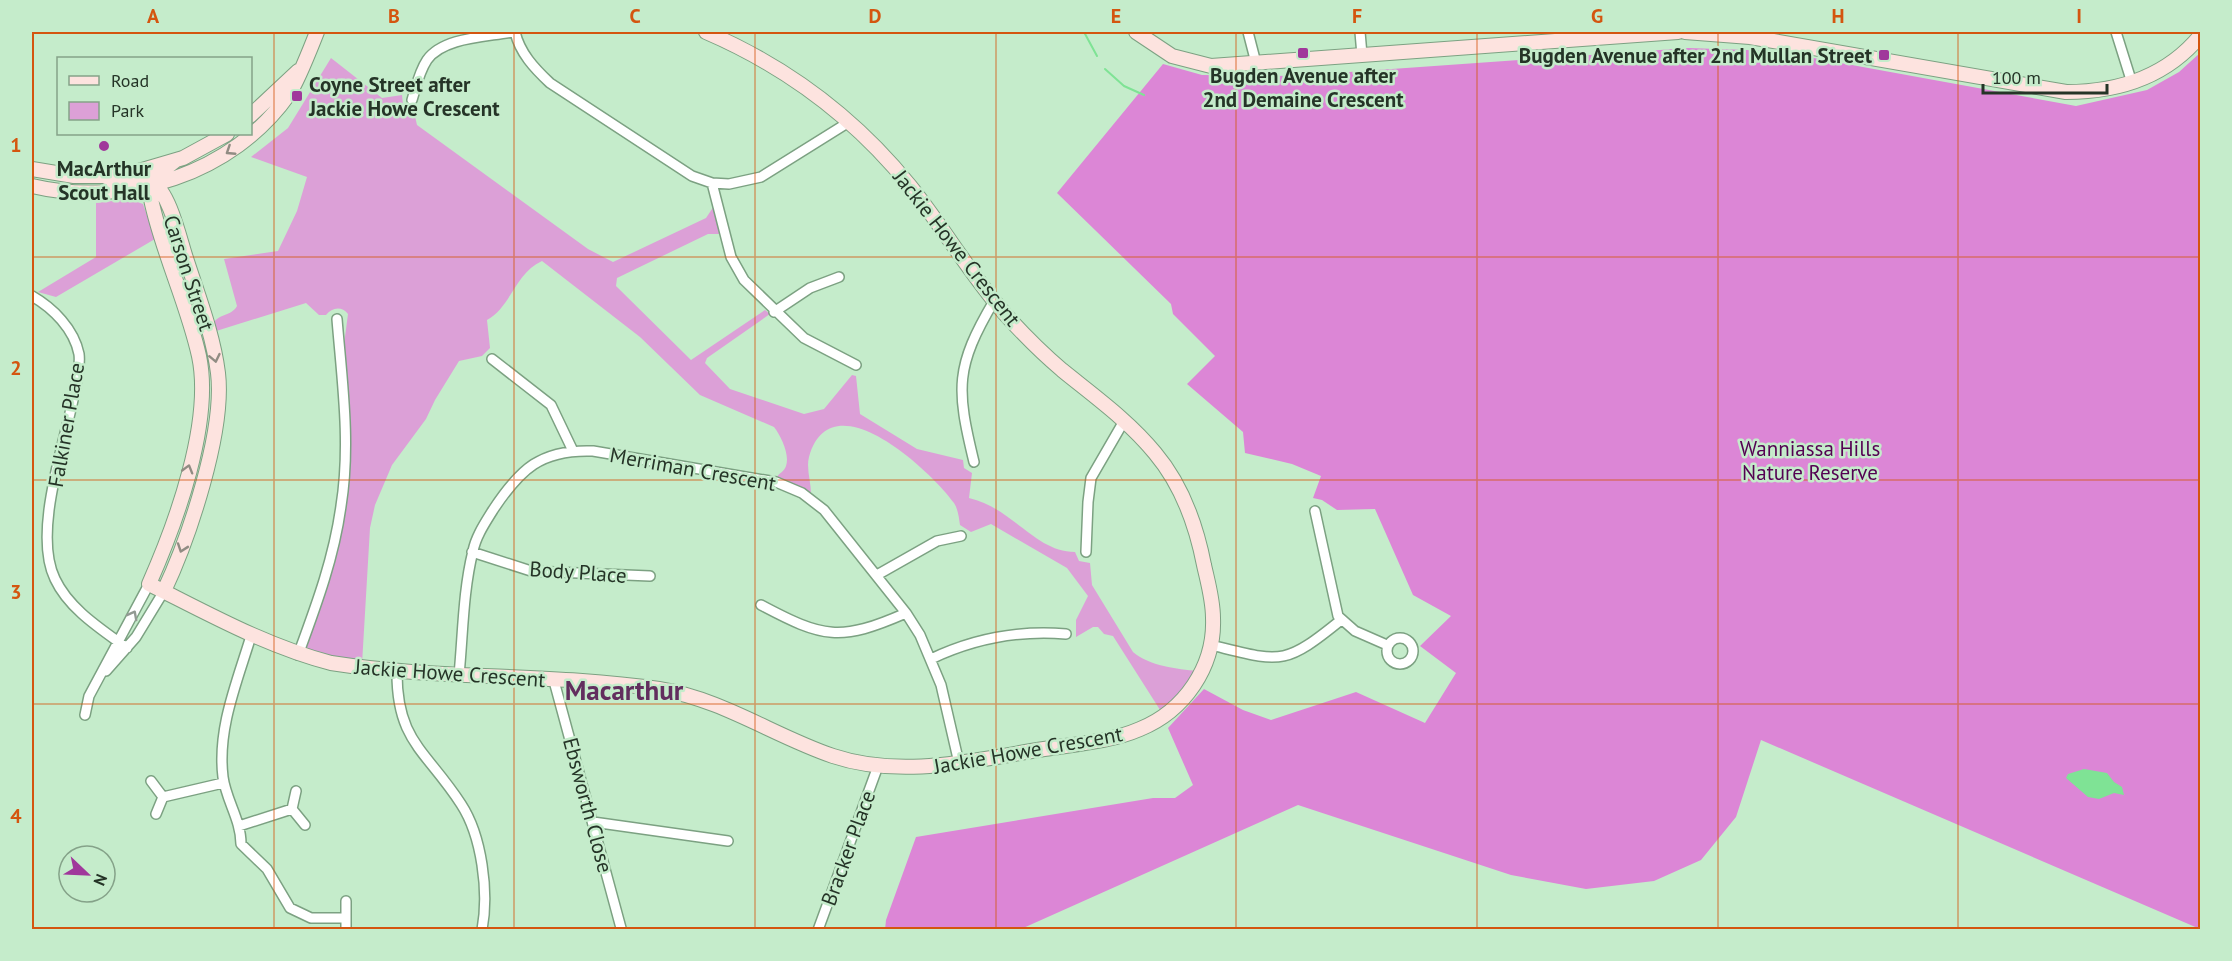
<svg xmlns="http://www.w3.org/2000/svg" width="2232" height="961" viewBox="0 0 2232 961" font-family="'PT Sans',sans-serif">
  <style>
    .green { fill: #dca0d7 }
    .forest { fill: #dc86d6 }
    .water { fill: #7fe395 }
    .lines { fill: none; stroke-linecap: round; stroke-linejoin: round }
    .stream { stroke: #7fe395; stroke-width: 2 }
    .street-casing { stroke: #7ca182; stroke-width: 12 }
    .secondary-casing { stroke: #7ca182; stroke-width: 16 }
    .street { stroke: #fff; stroke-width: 9 }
    .secondary { stroke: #fde3df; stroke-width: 14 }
    .oneway { stroke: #918c83 }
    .oneway2 { stroke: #929a93 }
    .grid { fill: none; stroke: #d4550f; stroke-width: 1.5; stroke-opacity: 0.55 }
    .poi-dot { fill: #a0389b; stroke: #c5eccb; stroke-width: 2 }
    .labels { text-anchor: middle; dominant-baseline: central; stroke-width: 5; stroke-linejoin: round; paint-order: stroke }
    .poi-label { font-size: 21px; font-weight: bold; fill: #253427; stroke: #c5eccb }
    .street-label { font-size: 21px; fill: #253427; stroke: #c5eccb }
    .park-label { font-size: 21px; fill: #540252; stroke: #c5eccb }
    .district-label { font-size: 27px; font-weight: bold; fill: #622e5e; stroke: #c5eccb }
    .neatline { fill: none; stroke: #d4550f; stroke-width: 2 }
    .grid-label { font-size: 20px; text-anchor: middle; font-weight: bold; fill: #d4550f }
  </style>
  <rect width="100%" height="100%" fill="#c5eccb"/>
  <!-- green -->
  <path class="green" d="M331,58L382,98L402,95L403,105L414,112L417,125L588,249L613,262L706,218L714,206L720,234H708L617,278L616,286L691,360L765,310L770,314L707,358L705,363L730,389L804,414L824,409L852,375L856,376L860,414L917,449L963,460L964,468L972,473L969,498C1013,508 1035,552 1075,552L1079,561L1090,563L1092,585L1133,652C1149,666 1178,669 1197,671L1190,683L1162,713L1113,636L1104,634L1098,627H1093L1076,637V620L1088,596L1067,568L991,524L971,532L960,525C959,518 958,509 954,503C930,470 831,378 809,457C806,468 811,482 811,494L777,477C780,472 784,472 786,466C790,455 781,436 774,427L700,395L640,337L542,261C515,273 511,307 487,320L490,348L482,356L459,361L435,400L426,419L392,465L375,505L370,528L362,664L308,651L306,643L336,554L344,515L350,458L343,352L348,314C342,306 332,307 326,315H319L306,303L213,332L212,326C217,313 231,317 237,306L224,259L278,251L297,211L307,177L251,157L288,128Z
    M129,199L143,204L155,239L56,297L38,292L96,257V203Z"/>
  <!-- forest -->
  <path class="forest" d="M1688,48L1775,51L2076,106L2147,90L2179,72L2200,53V929L1761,740L1736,817L1701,860L1654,881L1586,889L1511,875L1298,805L1021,929L885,930L886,920L916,837L1153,798H1175L1193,785L1168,728L1204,689L1243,710L1271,720L1356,692L1425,723L1456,673L1420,646L1451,616L1413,595L1375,509L1337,510L1322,500L1313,498L1321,476L1292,464L1245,453L1243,432L1187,384L1215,356L1173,314L1171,304L1057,193L1163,64L1202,75L1293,76Z"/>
  <!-- water -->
  <path class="water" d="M2084,769L2107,773L2114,782L2122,787L2124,795L2114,793L2099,799L2088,797L2066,778L2068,774Z"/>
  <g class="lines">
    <!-- stream -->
    <path class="stream" d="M1084,32L1097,56
      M1105,69L1124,86L1144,95"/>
    <!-- street casing -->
    <g class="street-casing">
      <path id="street" d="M515,32C520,53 534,68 550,83L692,176L712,183L729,184L761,177L849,122
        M1248,32L1256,63
        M1360,32L1362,55
        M2116,32L2132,83
        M412,100C416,87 419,72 427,60C443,37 487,37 512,32
        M712,183L731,257L744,280L804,338L856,365
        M32,296C53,308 74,329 79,354C81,369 75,386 73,400C63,448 33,534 55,579C69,609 101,629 127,648
        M774,312L810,288L839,277
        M492,359L551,405L573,451
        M974,462C956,388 955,367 994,301
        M1315,511L1338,616L1355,631L1387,645
        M472,552L531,571L650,576
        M1086,552L1088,502L1091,478L1124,421
        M877,575L937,541L961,536
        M761,605C823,638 840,642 906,613
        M251,636C237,682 217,729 223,777C226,800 241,820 241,844L267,869L290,908L311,918H345
        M1387 651a13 13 0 1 1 26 0a13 13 0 1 1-26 0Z
        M1211,645C1281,662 1283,667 1341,620
        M298,655C316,606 334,558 341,506C351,444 342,381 337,319
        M931,659C975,638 1018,630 1066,634
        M397,670C396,741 426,750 461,804C482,836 489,892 482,930
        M106,671L136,637L164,591
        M459,675C463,634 463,591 473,551C476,536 485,523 493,510C520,469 541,449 593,451L776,482L802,493L824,510L906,613L920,635L941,685L959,763
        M554,681L621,928
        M85,715L89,696L149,584
        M151,781L163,797L156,814
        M296,791L292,809L305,825
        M163,797L223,783
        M593,822L728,841
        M239,826L292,809
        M346,901V930
        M818,930L878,766"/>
    </g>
    <!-- secondary casing -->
    <g class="secondary-casing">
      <path id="secondary" d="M1136,32L1172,56L1211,66L1678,32
        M1685,32L1750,37L2066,92C2118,92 2166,77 2200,36
        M250,116L298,71
        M175,161C162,171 150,181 151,199C162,252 187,302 199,356C213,422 176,523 149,584C209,614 266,646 331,663C439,680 551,673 659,689C722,699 774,736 833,756C902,779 974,760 1044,749C1076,744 1110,742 1140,729C1184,711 1215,667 1213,618C1213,600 1208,583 1204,565C1196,524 1182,485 1155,453C1129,421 1094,396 1062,370C1042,353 1023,334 1005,314C970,274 943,227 910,186C855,118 785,66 706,32
        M32,169L74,176H113
        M132,173L183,158L227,134
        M104,176C108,178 113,180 117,181C130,182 139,174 152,182C169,192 179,236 185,255C197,293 213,333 218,373C225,431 189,538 164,591
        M32,186C125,208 233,174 289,94C298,81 311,47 317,32"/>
    </g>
    <!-- street -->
    <use href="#street" class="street"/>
    <!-- secondary -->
    <use href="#secondary" class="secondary"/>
  </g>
  <!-- one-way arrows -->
  <defs><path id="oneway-chevron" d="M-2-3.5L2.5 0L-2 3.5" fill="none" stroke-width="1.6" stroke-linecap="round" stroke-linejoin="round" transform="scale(1.5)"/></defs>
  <g class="oneway">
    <use href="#oneway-chevron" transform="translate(230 151) rotate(147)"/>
    <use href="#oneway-chevron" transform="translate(215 358) rotate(78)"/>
    <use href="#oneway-chevron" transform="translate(188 469) rotate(-74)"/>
    <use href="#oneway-chevron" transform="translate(182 548) rotate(109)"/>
  </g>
  <use class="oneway2" href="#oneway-chevron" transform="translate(133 615) rotate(-62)"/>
  <!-- grid -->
  <path class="grid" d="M274,32V930M514,32V930M755,32V930M996,32V930M1236,32V930M1477,32V930M1718,32V930M1958,32V930M32,257H2200M32,480H2200M32,704H2200"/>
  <!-- markers -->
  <g class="poi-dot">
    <rect x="1297" y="47" width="12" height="12" rx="3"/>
    <rect x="1878" y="49" width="12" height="12" rx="3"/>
    <rect x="291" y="90" width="12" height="12" rx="3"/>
    <circle cx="104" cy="146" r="6"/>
  </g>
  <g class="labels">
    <!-- poi labels -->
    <g class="poi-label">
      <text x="1872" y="55" text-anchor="end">Bugden Avenue after 2nd Mullan Street</text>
      <text x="1303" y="75">Bugden Avenue after<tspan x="1303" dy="24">2nd Demaine Crescent</tspan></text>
      <text x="309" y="84" text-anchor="start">Coyne Street after<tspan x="309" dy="24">Jackie Howe Crescent</tspan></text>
      <text x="104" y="168">MacArthur<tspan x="104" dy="24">Scout Hall</tspan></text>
    </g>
    <!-- street labels -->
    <g class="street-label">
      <text transform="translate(957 248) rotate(52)">Jackie Howe Crescent</text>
      <text transform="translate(189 273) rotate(72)">Carson Street</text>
      <text transform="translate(66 425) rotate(-80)">Falkiner Place</text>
      <text transform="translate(693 469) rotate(10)">Merriman Crescent</text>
      <text transform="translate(578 572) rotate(4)">Body Place</text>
      <text transform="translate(450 673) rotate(4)">Jackie Howe Crescent</text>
      <text transform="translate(1028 750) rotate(-10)">Jackie Howe Crescent</text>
      <text transform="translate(588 805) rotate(75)">Ebsworth Close</text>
      <text transform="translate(848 848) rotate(-70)">Bracker Place</text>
    </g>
    <!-- park labels -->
    <g class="park-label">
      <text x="1810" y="448">Wanniassa Hills<tspan x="1810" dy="24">Nature Reserve</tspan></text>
    </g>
    <!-- district labels -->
    <g class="district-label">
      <text x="624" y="690">Macarthur</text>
    </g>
  </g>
  <!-- border -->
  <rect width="2232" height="961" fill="none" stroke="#c5eccb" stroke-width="66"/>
  <!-- legend -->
  <rect x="57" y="57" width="195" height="78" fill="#c5eccb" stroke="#85a289" stroke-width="1.5"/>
  <rect x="69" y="76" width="30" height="9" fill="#fde3df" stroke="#85a289" stroke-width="1.5"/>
  <text x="111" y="87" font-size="18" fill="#253427">Road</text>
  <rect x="69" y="102" width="30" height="18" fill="#dca0d7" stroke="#85a289" stroke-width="1.5"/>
  <text x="111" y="117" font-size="18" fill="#253427">Park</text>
  <!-- north arrow -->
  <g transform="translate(87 874) rotate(113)"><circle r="28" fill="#c5eccb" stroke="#85a289" stroke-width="1.5"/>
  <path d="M0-4.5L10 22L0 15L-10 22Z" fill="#a0389b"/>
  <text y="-9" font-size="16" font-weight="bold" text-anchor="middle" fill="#253427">N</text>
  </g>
  <!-- scale -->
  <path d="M1983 84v9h124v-9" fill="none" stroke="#253427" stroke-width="3"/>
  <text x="1992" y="84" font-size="18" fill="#253427" stroke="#c5eccb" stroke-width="4.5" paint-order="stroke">100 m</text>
  <rect x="33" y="33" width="2166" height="895" class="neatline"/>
  <g class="grid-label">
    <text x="153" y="23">A</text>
    <text x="394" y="23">B</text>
    <text x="635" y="23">C</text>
    <text x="875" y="23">D</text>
    <text x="1116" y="23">E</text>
    <text x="1357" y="23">F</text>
    <text x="1597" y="23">G</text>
    <text x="1838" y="23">H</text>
    <text x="2079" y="23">I</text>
    <text x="16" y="152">1</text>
    <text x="16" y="375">2</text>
    <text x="16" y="599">3</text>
    <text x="16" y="823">4</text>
  </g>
</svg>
